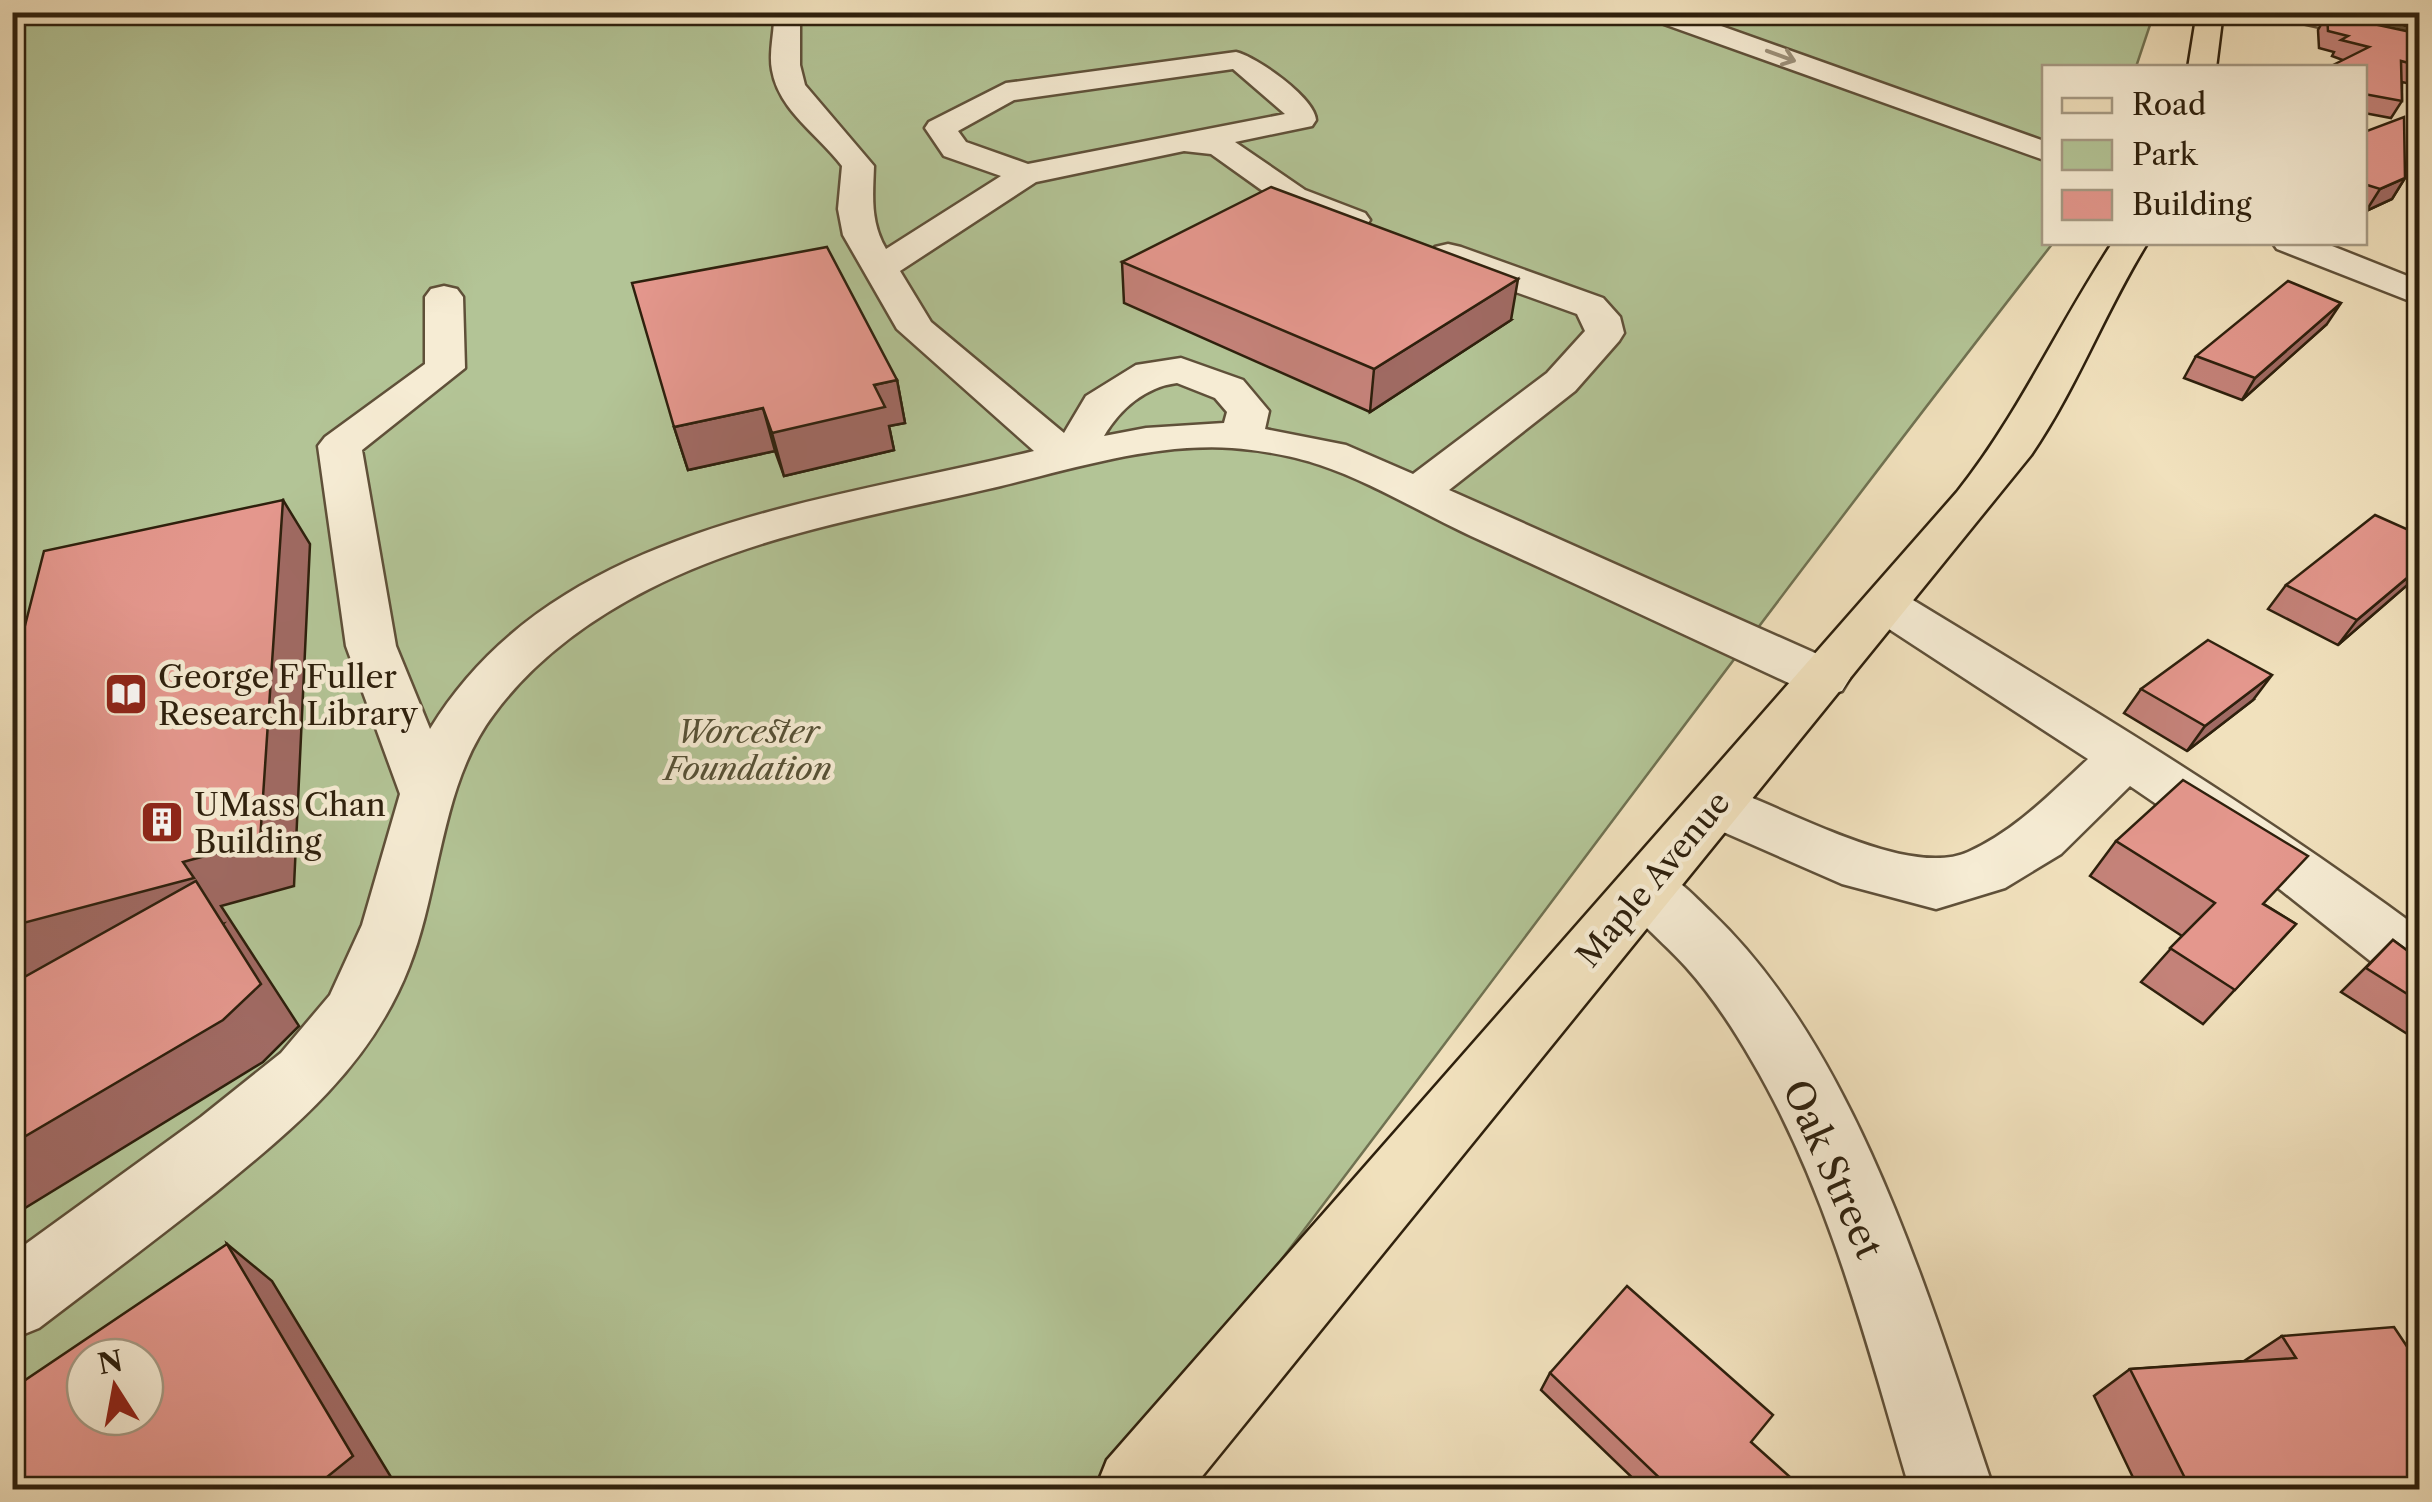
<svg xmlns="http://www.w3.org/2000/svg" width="2432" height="1502" viewBox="0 0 2432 1502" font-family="'Libre Caslon Text',serif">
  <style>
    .green { fill: #b3c496; stroke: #707252; stroke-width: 2.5; fill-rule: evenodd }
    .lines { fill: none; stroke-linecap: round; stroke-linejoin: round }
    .minor-casing { stroke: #5f5039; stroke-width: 5 }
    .major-casing { stroke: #2e200d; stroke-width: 5 }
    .minor { fill: #f6ecd4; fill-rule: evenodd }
    .major { fill: #f1e1bd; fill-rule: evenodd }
    .wall { fill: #c48279; stroke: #2e200d; stroke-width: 2.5 }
    .shaded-wall { fill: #a06a63; stroke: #2e200d; stroke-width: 2.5 }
    .building { fill: #e4978d; stroke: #2e200d; stroke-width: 2.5; fill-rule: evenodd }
    .oneway { stroke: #9c907a }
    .labels { text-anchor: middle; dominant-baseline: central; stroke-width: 9; stroke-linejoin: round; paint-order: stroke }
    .poi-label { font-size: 32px; fill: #2e200d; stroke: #f6ecd4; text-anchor: start }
    .park-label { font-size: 32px; font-style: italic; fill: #565136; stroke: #f6ecd4 }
    .street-label { font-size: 32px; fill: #2e200d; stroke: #f6ecd4 }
    .near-street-label { font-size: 38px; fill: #2e200d; stroke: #f6ecd4 }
  </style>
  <rect width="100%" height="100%" fill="#f1e1bd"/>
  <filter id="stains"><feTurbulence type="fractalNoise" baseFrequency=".002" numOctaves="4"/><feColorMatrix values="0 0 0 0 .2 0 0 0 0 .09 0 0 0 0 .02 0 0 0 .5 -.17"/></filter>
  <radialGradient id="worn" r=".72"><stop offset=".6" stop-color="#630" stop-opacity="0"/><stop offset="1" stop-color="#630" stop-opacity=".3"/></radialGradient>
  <!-- green -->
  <path class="green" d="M12,13H2154L2136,67L2044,68V242L2053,243C1732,654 1425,1077 1105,1490L13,1489ZM85,1357H145V1417H85Z"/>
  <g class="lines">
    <!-- minor casing -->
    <g class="minor-casing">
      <path id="minor" d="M1643,12H1682L2044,141V160L1647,18Z
        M2275,12H2326L2420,33V49L2279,18Z
        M787,14L800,22V65L805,85L874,166C873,196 870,222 886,249L1001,176L944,156L925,128L929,122L1006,83L1236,52C1257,57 1315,98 1316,120L1312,126L1235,142L1305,190L1365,213L1370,220L1365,227L1353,230L1341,227L1281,204L1211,154L1184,151L1036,182L900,271L931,322L1064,433L1086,396L1136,365L1181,358L1243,380L1269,411L1265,429L1346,445L1413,474L1547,373L1585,331L1577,314L1435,263L1430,255L1435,247L1448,244L1461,247L1603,298L1620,317L1624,333L1619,341L1575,391L1449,490L1842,665L1850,678L1842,691L1824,696L1806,691C1694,639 1583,587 1471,536C1422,513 1371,482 1320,465C1294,456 1259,450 1232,448C1155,443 1075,468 1001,486C882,514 759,533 649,589C590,619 533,661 494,714C440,785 441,886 409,967C371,1065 296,1127 216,1192C158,1238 98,1283 39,1328L12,1339V1254L201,1117L281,1053L330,995L362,925L400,794L346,646L318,446L325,437L425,364V297L431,289L444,286L457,289L463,297L465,368L362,450L396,646L430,729C554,525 823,503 1034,451L897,329L843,235L838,209L842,166C819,135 779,111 772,70C769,55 773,38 774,22ZM1233,69L1285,114L1028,164L966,142L958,131L1014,100ZM1177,383L1215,398L1227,412L1224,423L1146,428L1104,436C1120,409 1145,387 1177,383Z
        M2272,242H2322L2420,281V305L2277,249Z
        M1886,589L1903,594C2079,701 2254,806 2420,929V990L2398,983L2272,883L2130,786L2061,854L2005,888L1936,909L1842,884L1696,820L1687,805L1696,790L1716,784C1780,804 1906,880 1968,852C2015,831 2051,793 2088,759L1869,616L1861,605L1869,594Z
        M1646,864C1674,873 1691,893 1712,913C1859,1053 1930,1301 1994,1490H1910C1867,1345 1829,1192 1752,1061C1733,1028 1712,996 1686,967C1663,941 1632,919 1616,888L1625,871Z"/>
    </g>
    <!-- major casing -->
    <g class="major-casing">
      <path id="major" d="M2197,12H2223L2216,68H2188Z
        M2113,242H2148C2105,311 2077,388 2031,455L1191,1490H1095L1107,1460L1957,492C2019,414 2058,325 2113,242Z"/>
    </g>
    <!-- minor -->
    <use href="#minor" class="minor"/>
    <!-- major -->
    <use href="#major" class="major"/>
  </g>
  <!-- wall -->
  <path class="wall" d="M2338,12H2420V29Z
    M2327,14L2420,34V86L2402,82V101L2391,118L2364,113V68L2332,56L2334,52L2319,48L2318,30Z
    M2364,132L2405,178L2392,199L2366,211L2364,210Z
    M1122,262L1511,320L1370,412L1124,303Z
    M2327,324L2242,400L2184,378L2196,356Z
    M897,380L905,423L889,426L894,450L784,476L775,451L688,470L674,427Z
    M2420,535V574L2338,645L2268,609L2286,585Z
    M2141,689L2253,700L2187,751L2124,713Z
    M2116,841L2264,904L2296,924L2203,1024L2141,982L2182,936L2090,876Z
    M2393,940L2420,960V1042L2341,992Z
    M2282,1336L2420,1490H2139L2094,1396L2130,1369L2244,1361Z
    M1550,1373L1798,1490H1645L1541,1390Z"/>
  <!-- shaded-wall -->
  <path class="shaded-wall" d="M2405,178L2392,199L2366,211L2380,189Z
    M1518,279L1511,320L1370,412L1374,369Z
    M2341,303L2327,324L2242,400L2255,378Z
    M897,380L905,423L889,426L894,450L784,476L772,433L874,385Z
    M763,408L775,451L688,470L674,427Z
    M283,500L310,544L294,886L221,906L299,1026L263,1062L12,1216V1144L223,924L12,982V926Z
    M2420,567V574L2338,645L2357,620Z
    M2272,675L2253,700L2187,751L2205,726Z
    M227,1244L272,1281L397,1487L393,1490H311Z"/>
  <!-- building -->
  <path class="building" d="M2327,14L2420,34V66L2401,61L2402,101L2364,94V68H2327L2369,47L2341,40L2348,36L2328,31Z
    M2404,117L2405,178L2380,189L2364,184V132Z
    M1271,187L1518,279L1374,369L1122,262Z
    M827,247L897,380L874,385L885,407L772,433L763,408L674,427L632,283Z
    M2288,281L2341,303L2255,378L2196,356Z
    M283,500L260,841L183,862L194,878L12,926V654L18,653L44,551Z
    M2375,515L2420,535V567L2357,620L2286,585Z
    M2208,640L2272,675L2205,726L2141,689Z
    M2183,780L2308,856L2263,904L2296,924L2235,990L2170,948L2215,903L2116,841Z
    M196,881L261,984L223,1020L12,1144V984Z
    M2393,940L2420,960V1002L2366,968Z
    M227,1244L353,1456L311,1490H12V1389ZM85,1357H145V1417H85Z
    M1627,1286L1773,1415L1751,1442L1800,1486L1798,1490H1672L1550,1373Z
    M2394,1327L2420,1366V1490H2354L2349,1482L2253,1490H2191L2130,1369L2296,1358L2282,1336Z"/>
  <!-- one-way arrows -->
  <defs><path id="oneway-shaft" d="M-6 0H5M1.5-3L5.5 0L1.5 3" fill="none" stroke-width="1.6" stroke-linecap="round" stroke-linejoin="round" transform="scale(2.5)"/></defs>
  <use class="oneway" href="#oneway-shaft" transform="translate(1781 56) rotate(20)"/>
  <!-- icons -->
  <defs>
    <g id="library-square" transform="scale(2.25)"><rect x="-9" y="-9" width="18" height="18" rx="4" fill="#8f2418" stroke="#f6ecd4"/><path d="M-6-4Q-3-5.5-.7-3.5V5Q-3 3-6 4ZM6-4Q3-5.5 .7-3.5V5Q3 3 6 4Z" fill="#fff"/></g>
    <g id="building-square" transform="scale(2.25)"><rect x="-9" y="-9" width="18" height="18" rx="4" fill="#8f2418" stroke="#f6ecd4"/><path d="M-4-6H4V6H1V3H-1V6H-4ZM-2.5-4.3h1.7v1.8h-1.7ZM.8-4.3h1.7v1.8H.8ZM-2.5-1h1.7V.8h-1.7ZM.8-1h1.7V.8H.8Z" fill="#fff"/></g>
  </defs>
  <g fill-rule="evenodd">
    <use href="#library-square" x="126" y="694"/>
    <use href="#building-square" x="162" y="822"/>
  </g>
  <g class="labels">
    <!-- poi labels -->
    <g class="poi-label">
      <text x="158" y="676">George F Fuller<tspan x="158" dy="37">Research Library</tspan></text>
      <text x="194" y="804">UMass Chan<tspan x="194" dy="37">Building</tspan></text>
    </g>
    <!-- park labels -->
    <g class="park-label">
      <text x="748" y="731">Worcester<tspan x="748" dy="37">Foundation</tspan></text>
    </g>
    <!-- street labels -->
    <g class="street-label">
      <text transform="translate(1653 879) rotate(-50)">Maple Avenue</text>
    </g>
    <!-- near-street labels -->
    <g class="near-street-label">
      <text transform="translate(1833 1169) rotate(66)">Oak Street</text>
    </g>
  </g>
  <!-- margin -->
  <rect width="2432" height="1502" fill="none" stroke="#f1e1bd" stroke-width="50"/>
  <rect x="15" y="15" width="2402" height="1472" fill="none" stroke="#2e200d" stroke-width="5"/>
  <rect x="25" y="25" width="2382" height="1452" fill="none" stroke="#2e200d" stroke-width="2.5"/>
  <!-- legend -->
  <rect x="2042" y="65" width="325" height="180" fill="#f6ecd4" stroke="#a69a84" stroke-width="2.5"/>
  <rect x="2062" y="98" width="50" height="15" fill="#f1e1bd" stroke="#a69a84" stroke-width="2.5"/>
  <text x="2132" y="115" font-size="30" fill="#2e200d">Road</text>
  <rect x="2062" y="140" width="50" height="30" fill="#b3c496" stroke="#a69a84" stroke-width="2.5"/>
  <text x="2132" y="165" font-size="30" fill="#2e200d">Park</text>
  <rect x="2062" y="190" width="50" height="30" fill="#e4978d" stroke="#a69a84" stroke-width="2.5"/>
  <text x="2132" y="215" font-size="30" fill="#2e200d">Building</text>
  <!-- north arrow -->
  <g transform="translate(115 1387) rotate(349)"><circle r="48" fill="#f6ecd4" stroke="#a69a84" stroke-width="2.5"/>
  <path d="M0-8L18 38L0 25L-18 38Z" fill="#8f2418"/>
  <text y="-15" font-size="28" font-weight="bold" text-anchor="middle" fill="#2e200d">N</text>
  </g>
  <rect width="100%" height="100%" filter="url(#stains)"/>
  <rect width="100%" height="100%" fill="url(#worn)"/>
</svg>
